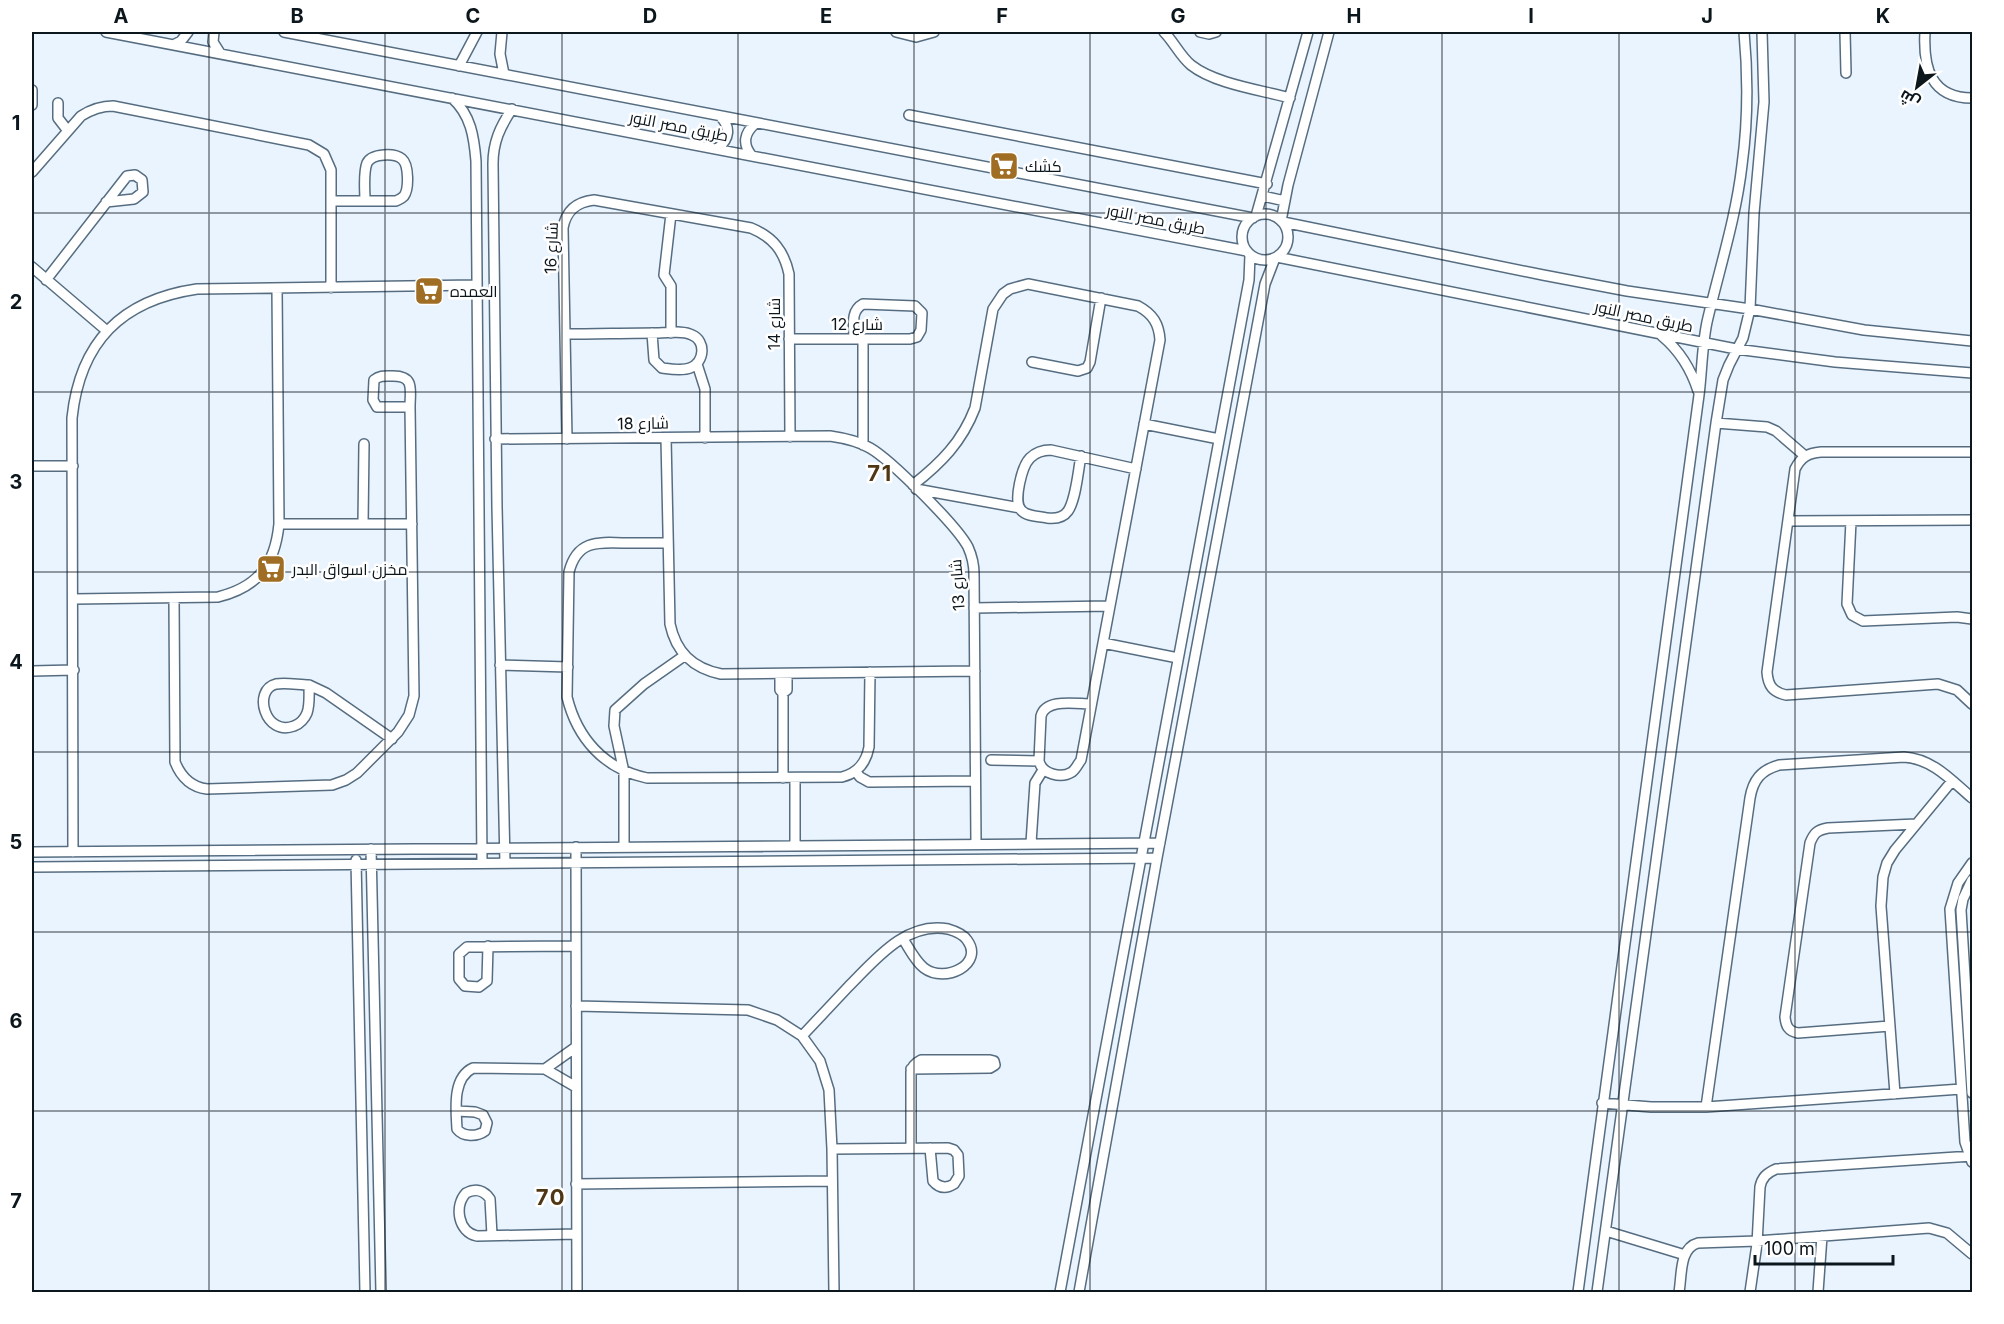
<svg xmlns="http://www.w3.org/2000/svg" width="2004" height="1324" viewBox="0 0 2004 1324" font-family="Inter,Cairo,sans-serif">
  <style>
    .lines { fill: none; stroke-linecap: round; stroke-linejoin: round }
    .minor-casing { stroke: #566d81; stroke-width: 12 }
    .minor { stroke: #fff; stroke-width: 9 }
    .grid { fill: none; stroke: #0c161d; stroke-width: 1.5; stroke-opacity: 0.55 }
    .labels { text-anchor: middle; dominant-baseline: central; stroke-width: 5; stroke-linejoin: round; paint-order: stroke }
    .street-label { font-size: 16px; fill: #0c161d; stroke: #fff }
    .poi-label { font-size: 16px; fill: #0c161d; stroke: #fff; text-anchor: start }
    .district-label { font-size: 22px; font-weight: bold; letter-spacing: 1.5px; fill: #4f3615; stroke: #fff }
    .neatline { fill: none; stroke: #0c161d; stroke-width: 2 }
    .grid-label { font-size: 20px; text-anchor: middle; font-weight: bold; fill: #0c161d }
  </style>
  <rect width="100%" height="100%" fill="#eaf4fe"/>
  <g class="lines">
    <!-- minor casing -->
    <g class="minor-casing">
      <path id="minor" d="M106,32L1247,251
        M214,32L213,42L220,53
        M284,32L1253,218
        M502,32L500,54L504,74
        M896,32L916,37L934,32
        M1164,32C1174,42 1180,56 1191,65C1215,84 1261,90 1290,98
        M1200,32L1209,34L1216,32
        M1845,32L1846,73
        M1925,32C1923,68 1931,98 1972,98
        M175,44L181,41L188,32
        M459,66L477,32
        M32,90V105
        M452,98C471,115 474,137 476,161L482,863
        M58,103V118L68,131
        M909,115L1267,184
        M717,149C730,139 731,127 720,116
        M752,156C742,144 744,133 756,123
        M32,172L81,116C92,109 101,106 113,106L309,145L324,154L331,170V288
        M1263,196L1285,201
        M331,201H396C400,199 401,199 404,196C409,189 409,165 402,159C395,153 372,153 367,163C363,173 365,190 365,201
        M1242 237a23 23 0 1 1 46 0a23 23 0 1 1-46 0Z
        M1256,216L1308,32
        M1281,221L1288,185L1329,32
        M1283,222L1543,275L1627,291L1750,309L1864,330L1972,341
        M1277,257L1736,349L1835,362L1972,373
        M32,267L107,331
        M46,280L127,176L135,175L142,180L143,192L134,199L106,202
        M671,333V286L664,275L671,214
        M565,334C596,334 628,333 659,333C669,333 683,330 692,335C706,341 705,362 690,368C683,371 670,369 662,368L654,360L652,333
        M1662,336C1680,351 1691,369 1698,391
        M789,339H910L917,337L921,330L922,313L915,306L863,304C850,311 854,326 854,339
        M863,339V445
        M1032,362L1078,371L1087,368L1090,362L1101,298
        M697,364L705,389V438
        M1716,423L1767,427L1776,431L1805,456
        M1144,424L1219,439
        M666,438L670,624C676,652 692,668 721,674L975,671
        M495,439L830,436C844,438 858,441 870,448C891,460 957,526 968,547C972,556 974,565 974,574L976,843
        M567,439L563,228C566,211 576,202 594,200L751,228C773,237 784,251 789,274L790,437
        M1972,452H1821C1808,453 1801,457 1795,469L1767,672C1768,686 1773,692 1786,695L1938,684L1957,690L1972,704
        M1081,456C1078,471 1076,499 1068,511C1063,518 1055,519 1047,518C1039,516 1027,517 1021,510C1013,501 1022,466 1030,458C1036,452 1043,450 1051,450L1136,469
        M32,466H73
        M913,485C941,463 962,442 975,408L993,309L1003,294L1010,289L1028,284L1138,306C1153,314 1159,324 1160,340L1081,760C1078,764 1076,769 1072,772C1061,779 1042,774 1039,761L1041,716C1046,698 1076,704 1091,704
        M916,489L1020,508
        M1788,521L1972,520
        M1851,521L1847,604L1852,615L1863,621L1957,617L1972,619
        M279,524H412
        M363,524L364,444
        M668,543C654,543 639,543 625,543C598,542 577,540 569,572L567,697C577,738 604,769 647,778L842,777C858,773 866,763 869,747L870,672
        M74,599L218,597C258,587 275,565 279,524L277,288
        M174,599L175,762C181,777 191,787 207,789L332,785L346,780L357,773L398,732L409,715L414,696L410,407C410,390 415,376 393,376C385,376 380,375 374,380L373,400L377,407H410
        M974,608L1110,606
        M1103,643L1178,658
        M500,665L568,667
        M32,671L74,670
        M780,674V690L783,693L787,690V674
        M309,685C299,685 286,682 276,684C252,690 265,737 294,726C300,724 305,718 307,713C310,705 309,694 309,685L326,693L392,739
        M991,760L1039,761
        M856,772L860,777L869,782L975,781
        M783,778V693
        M795,778V845
        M1031,843L1035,783L1043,770
        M576,847L577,1292
        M624,847V772L614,726L615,710L644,684L684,656
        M371,849L381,1292
        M32,852L1160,843
        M73,852L72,418C80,342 121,300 197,289L476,285
        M356,860L365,1292
        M505,863L497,507L493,164C493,142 500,127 512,109
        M32,867L1157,858
        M1972,880L1963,899L1961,910L1972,1093
        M488,946L487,981L479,987L465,986L459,979V954L467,947L576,946
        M576,1006L748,1010L777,1020L802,1036L820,1061L829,1090L832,1149L834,1292
        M1890,1026L1798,1033C1788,1031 1786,1026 1785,1017L1810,843C1814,833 1817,830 1828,828L1916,824
        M802,1036C818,1019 833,1003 849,986C875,960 906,921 948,929C955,931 963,934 967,940C985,964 945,984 924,968C915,961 909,948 903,939
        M545,1069L576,1047
        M1895,1094L1881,906L1883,877L1887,863L1895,850L1952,781
        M1602,1103L1651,1107H1706L1961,1089
        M1706,1107L1750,798C1753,780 1761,770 1779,765L1904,757C1933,759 1951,780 1972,798
        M457,1111L475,1112L483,1115L487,1123L485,1131C477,1137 463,1137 457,1129C456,1109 452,1078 473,1068L545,1069L576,1087
        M911,1148V1072C912,1066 915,1063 921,1060H990L994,1061L995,1065L990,1068L911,1069
        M832,1149L948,1148L954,1150L958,1155L959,1176L954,1184C946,1189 939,1188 933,1181L930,1148
        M1972,1162L1965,1142L1950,909L1958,883L1972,863
        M576,1184L831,1181
        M1606,1231L1685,1255
        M492,1235L490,1199C484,1190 476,1188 466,1193C454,1206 458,1232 477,1236L577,1234
        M1060,1292L1249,280L1250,255
        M1079,1292L1157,858L1254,343L1265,284L1275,258
        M1578,1292L1699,395C1702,371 1702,346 1707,322C1719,270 1736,218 1742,165C1748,121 1748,75 1744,32
        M1597,1292L1716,423L1723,380L1729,365L1743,338L1750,309L1754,213L1764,102L1762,32
        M1679,1292C1682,1276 1679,1248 1698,1243L1757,1241L1929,1228L1947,1233L1972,1254
        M1750,1292L1757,1244L1760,1187C1762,1177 1767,1173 1776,1169L1972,1156
        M1818,1292L1822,1236"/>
    </g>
    <!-- minor -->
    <use href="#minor" class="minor"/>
  </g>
  <!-- grid -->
  <path class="grid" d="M209,32V1292M385,32V1292M562,32V1292M738,32V1292M914,32V1292M1090,32V1292M1266,32V1292M1442,32V1292M1619,32V1292M1795,32V1292M32,213H1972M32,392H1972M32,572H1972M32,752H1972M32,932H1972M32,1111H1972"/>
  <!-- icons -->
  <defs>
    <g id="supermarket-square" transform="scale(1.5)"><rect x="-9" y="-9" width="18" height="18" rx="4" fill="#a06d24" stroke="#fff"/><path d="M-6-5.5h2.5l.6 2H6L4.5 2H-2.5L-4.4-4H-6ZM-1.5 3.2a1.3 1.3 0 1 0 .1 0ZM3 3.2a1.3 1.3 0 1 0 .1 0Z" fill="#fff"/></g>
  </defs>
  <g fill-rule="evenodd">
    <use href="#supermarket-square" x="1004" y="166"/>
    <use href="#supermarket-square" x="429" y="291"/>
    <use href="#supermarket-square" x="271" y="569"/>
  </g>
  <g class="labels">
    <!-- street labels -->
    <g class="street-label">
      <text transform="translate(679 126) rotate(11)">طريق مصر النور</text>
      <text transform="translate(1156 219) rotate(11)">طريق مصر النور</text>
      <text transform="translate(551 248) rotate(-88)">شارع 16</text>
      <text transform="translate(1644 316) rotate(12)">طريق مصر النور</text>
      <text transform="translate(774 324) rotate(-90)">شارع 14</text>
      <text x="857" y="324">شارع 12</text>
      <text transform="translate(643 423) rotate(-1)">شارع 18</text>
      <text transform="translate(957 585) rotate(-94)">شارع 13</text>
    </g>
    <!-- poi labels -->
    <g class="poi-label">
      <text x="1025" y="166">كشك</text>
      <text x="450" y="291">العمده</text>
      <text x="292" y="569">مخزن اسواق البدر</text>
    </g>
    <!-- district labels -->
    <g class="district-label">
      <text x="880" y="473">71</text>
      <text x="551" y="1197">70</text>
    </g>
  </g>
  <!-- border -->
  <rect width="2004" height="1324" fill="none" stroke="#ffffff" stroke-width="66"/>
  <!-- north arrow -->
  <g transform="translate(1917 87) rotate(211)" stroke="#ffffff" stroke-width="4.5" paint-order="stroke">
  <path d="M0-4.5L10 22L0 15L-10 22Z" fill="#0c161d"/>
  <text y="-9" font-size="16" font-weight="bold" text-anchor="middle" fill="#0c161d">ش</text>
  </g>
  <!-- scale -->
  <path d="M1755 1255v9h138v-9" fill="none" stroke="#0c161d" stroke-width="3"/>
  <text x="1764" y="1255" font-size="18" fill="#0c161d" stroke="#ffffff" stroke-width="4.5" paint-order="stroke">100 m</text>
  <rect x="33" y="33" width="1938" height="1258" class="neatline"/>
  <g class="grid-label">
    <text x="121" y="23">A</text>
    <text x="297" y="23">B</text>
    <text x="473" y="23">C</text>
    <text x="650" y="23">D</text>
    <text x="826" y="23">E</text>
    <text x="1002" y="23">F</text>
    <text x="1178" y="23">G</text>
    <text x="1354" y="23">H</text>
    <text x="1531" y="23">I</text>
    <text x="1707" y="23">J</text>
    <text x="1883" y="23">K</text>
    <text x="16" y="130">1</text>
    <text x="16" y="309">2</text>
    <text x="16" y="489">3</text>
    <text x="16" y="669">4</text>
    <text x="16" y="849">5</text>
    <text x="16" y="1028">6</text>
    <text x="16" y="1208">7</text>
  </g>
</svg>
